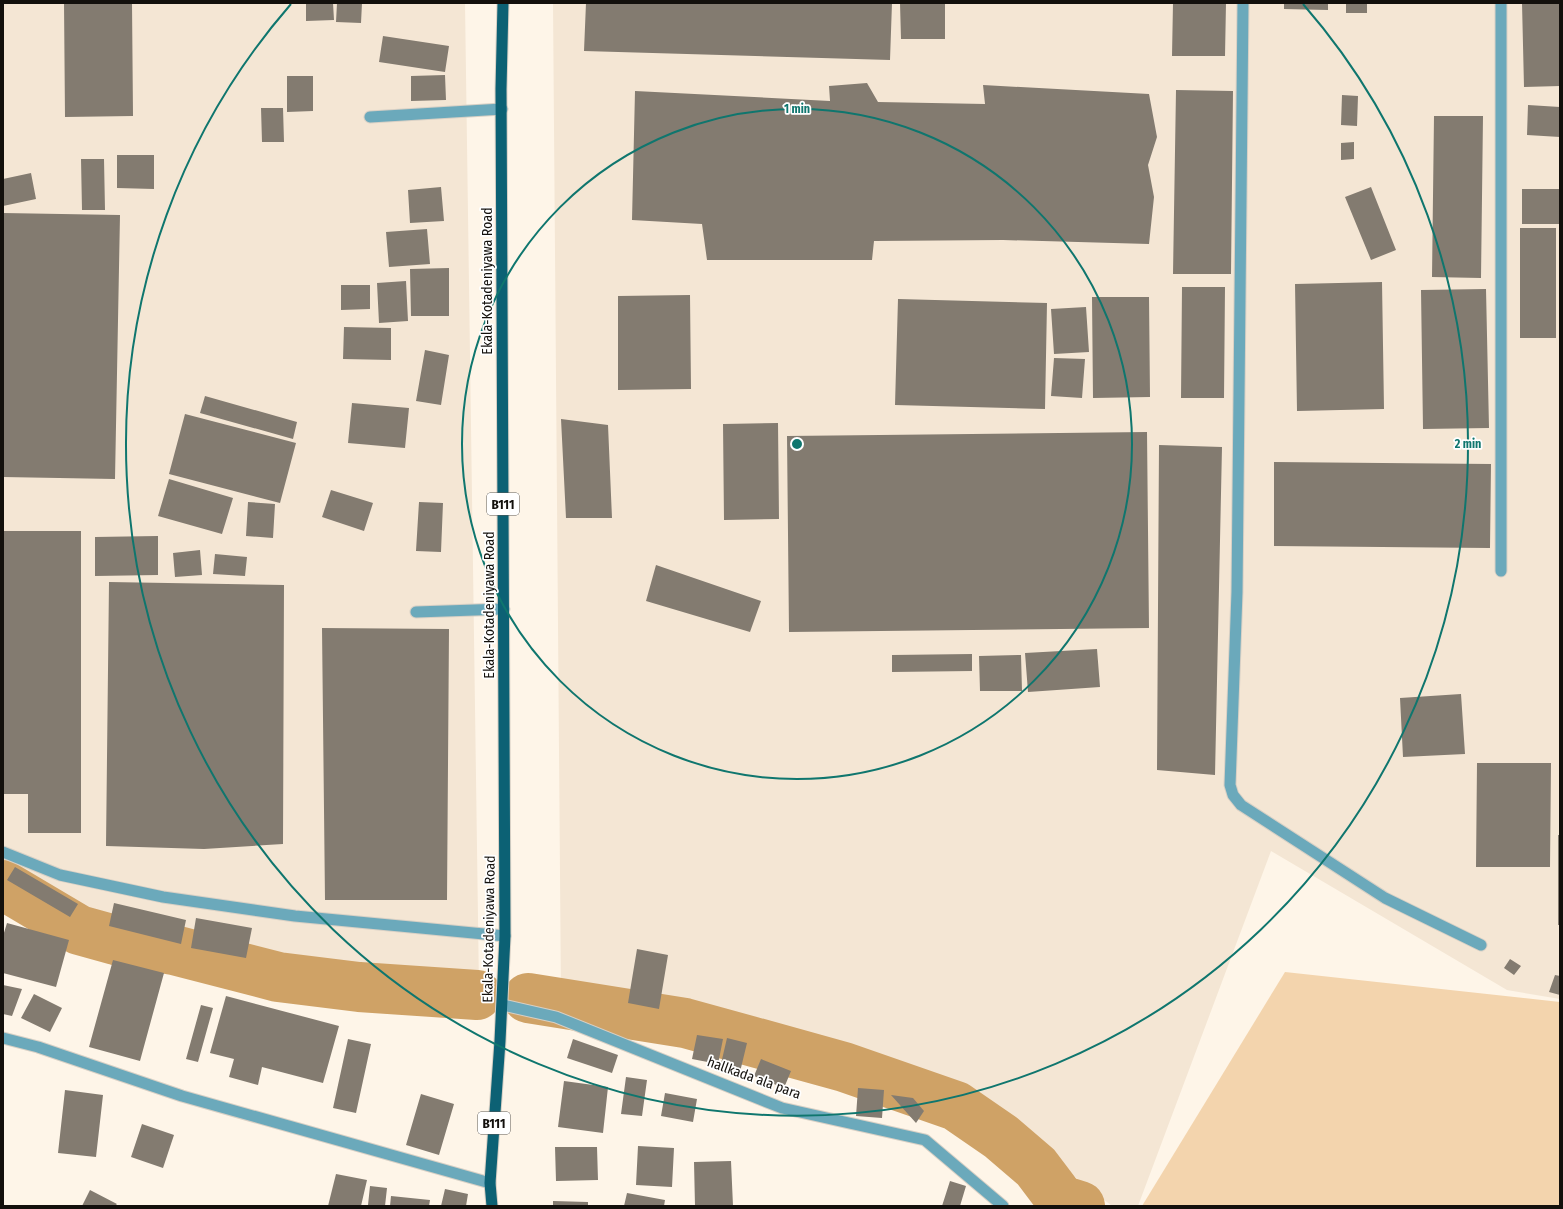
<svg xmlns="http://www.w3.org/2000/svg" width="1563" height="1209" viewBox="0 0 1563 1209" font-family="'Fira Sans Condensed',sans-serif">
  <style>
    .built { fill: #f4e6d4 }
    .green { fill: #f3d4ad }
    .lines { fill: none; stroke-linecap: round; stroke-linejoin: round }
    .river { stroke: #cfa266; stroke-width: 50 }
    .building { fill: #837b70 }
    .service-casing { stroke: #d8d0c5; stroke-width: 13 }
    .minor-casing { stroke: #d8d0c5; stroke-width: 13 }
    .primary-casing { stroke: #d8d0c5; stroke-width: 13 }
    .service { stroke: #6ba9bb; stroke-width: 11 }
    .minor { stroke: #6ba9bb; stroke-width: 11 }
    .primary { stroke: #0c6174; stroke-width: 11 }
    .ring { fill: none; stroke: #0f766e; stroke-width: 2 }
    .labels { text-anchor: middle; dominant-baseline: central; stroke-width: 3.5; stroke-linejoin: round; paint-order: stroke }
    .shield { fill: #fff; stroke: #5a5855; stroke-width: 1 }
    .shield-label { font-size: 13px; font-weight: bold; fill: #13100c }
    .street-label { font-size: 14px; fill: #13100c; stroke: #fff }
    .centre { fill: #0f766e; stroke: #fff; stroke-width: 2 }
    .ring-label { font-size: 12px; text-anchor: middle; font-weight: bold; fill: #0f766e; stroke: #fff; stroke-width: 3.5; stroke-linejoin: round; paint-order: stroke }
  </style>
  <rect width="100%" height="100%" fill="#fef5e8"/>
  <!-- built -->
  <path class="built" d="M3,3H465L479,988L268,962L89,923L3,874Z
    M553,3H1560V999L1507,990L1271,851L1138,1206H1112L963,1089L691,1014L561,998Z"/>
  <!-- green -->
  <path class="green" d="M1285,972L1560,1002V1206H1142Z"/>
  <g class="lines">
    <!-- river -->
    <path class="river" d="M3,885L79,930L115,940L174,950L278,977L359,987L477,995
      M528,998L685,1023L844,1067L956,1106L1001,1137L1036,1167L1061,1200L1080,1206"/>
  </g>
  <!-- building -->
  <path class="building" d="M64,3H132L133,116L65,117Z
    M306,3H333L334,20L306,21Z
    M337,3H362L361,23L336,22Z
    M586,3H892L890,60L584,51Z
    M900,3H945V39H901Z
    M1173,3H1226L1225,56H1172Z
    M1284,3H1328V10L1284,9Z
    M1346,3H1367V13H1346Z
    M1522,3H1560V86L1524,87Z
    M383,36L449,46L445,72L379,62Z
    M445,75L446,100L411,101V76Z
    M287,76H313V111L287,112Z
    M867,83L878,102L985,104L983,85L1149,94L1157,137L1148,165L1154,197L1149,244L1003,240L874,241L872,260H707L702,224L632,220L635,91L830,101L829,86Z
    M1176,90L1233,91L1231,274H1173Z
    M1342,95L1358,96L1357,126L1341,125Z
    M1528,105L1560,107V137L1527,135Z
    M261,108H283L284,142H262Z
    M1434,116H1483L1481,278L1432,277Z
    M1354,142V159L1341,160V143Z
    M117,155H154V189L117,188Z
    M81,159H104L105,210H82Z
    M31,173L36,199L3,206V179Z
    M441,187L444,221L410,223L408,190Z
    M1371,187L1396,250L1371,260L1345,197Z
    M1522,189H1560V224H1522Z
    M3,213L120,215L115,479L3,477Z
    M1520,228H1556V338H1520Z
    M427,229L430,264L389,267L386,232Z
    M449,268V316H411L410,269Z
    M406,281L408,321L379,323L377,283Z
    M1382,282L1384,409L1297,411L1295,284Z
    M341,285H370V309L341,310Z
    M1182,287H1225L1224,398H1181Z
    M1486,289L1489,428L1423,429L1421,290Z
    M690,295L691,389L618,390V296Z
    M1092,297H1149L1150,397L1093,398Z
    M898,299L1047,303L1045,409L895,405Z
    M1086,307L1089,352L1054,354L1051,309Z
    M344,327L391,328V360L343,359Z
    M425,350L449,355L441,405L416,401Z
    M1054,358L1085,359L1082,398L1051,396Z
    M205,396L297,422L293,439L200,413Z
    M352,403L409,408L405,448L348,443Z
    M185,414L296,443L280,503L169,474Z
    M561,419L608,425L612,518H566Z
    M778,423L779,519L724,520L723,424Z
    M1147,432L1149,628L789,632L787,436Z
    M1159,445L1222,447L1215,775L1157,770Z
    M1274,462L1491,464L1490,548L1274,546Z
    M169,479L233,498L222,534L158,516Z
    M331,490L373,503L364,531L322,517Z
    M248,502L275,504L273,538L246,536Z
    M419,502L443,503L441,552L416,551Z
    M3,531H81V833H28V794H3Z
    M158,536V575L95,576V537Z
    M200,550L202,575L175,577L173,553Z
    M215,554L247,557L245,576L213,574Z
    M656,565L761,601L750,632L646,601Z
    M109,582L284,585L283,844L204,849L106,846Z
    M322,628L449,629L447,900H325Z
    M1097,649L1100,687L1028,692L1025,653Z
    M972,654V671L892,672V655Z
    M1021,655L1022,691H980L979,656Z
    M1461,694L1465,754L1403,757L1400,698Z
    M1477,763H1551L1550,867H1476Z
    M1558,835H1560V925H1558Z
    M15,867L78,904L70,917L7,880Z
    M114,903L186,920L181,944L109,926Z
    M196,918L252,928L246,958L191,948Z
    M7,923L69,940L56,987L3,973V936Z
    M637,949L668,955L659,1009L628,1003Z
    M1510,959L1521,966L1514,975L1504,968Z
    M113,960L164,973L140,1061L89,1047Z
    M1555,975L1560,976V995L1549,992Z
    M3,985L22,989L12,1016L3,1014Z
    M34,994L62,1008L50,1032L21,1018Z
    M226,996L339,1026L323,1083L262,1067L258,1085L229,1077L234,1059L210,1053Z
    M201,1005L213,1008L198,1062L186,1059Z
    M697,1035L723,1039L718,1064L692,1059Z
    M727,1038L747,1043L740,1072L720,1068Z
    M348,1039L371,1044L356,1113L333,1108Z
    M573,1039L618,1055L612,1073L567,1058Z
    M761,1059L791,1071L784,1088L754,1076Z
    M626,1077L647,1080L642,1116L621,1114Z
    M564,1081L608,1087L603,1133L558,1127Z
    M858,1088L884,1090L882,1118L856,1116Z
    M65,1090L103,1095L96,1157L58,1153Z
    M665,1093L697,1099L693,1122L661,1116Z
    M421,1094L454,1104L439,1155L406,1145Z
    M891,1095L913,1098L924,1111L916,1123Z
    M142,1124L174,1135L163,1168L131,1157Z
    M638,1146L674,1148L672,1187L636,1185Z
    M555,1147H597L598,1180L556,1181Z
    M731,1161L733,1206H695L694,1162Z
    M336,1174L367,1180L361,1206H328Z
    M950,1181L966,1186L960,1206H942Z
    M370,1186L387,1188L385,1206L368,1205Z
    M445,1189L468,1194L466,1206H441Z
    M90,1190L117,1204L115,1206H82Z
    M627,1193L665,1200L664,1206H624Z
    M391,1196L430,1200L429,1206H390Z
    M553,1201L588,1202V1206H553Z"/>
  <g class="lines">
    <!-- service casing -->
    <g class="service-casing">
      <path id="service" d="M1243,3L1237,592L1230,785L1233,795L1241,805L1385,898L1481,945
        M1501,3V571
        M3,852L60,875L163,897L295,916L505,936"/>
    </g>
    <!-- minor casing -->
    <g class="minor-casing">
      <path id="minor" d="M370,117L502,109
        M416,612L504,609
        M503,1005L556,1017L782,1108L925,1140L1003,1206
        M3,1038L38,1047L182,1096L490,1183"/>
    </g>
    <!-- primary casing -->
    <g class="primary-casing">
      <path id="primary" d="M492,1206L490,1183L500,1041L505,936L501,89L503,3"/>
    </g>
    <!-- service -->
    <use href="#service" class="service"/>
    <!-- minor -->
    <use href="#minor" class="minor"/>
    <!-- primary -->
    <use href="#primary" class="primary"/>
  </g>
  <!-- distance rings -->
  <g class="ring">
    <circle cx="797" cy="444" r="335"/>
    <path d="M1303 4A671 671 0 1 1 291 4"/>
  </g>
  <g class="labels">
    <!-- shield labels -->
    <g class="shield">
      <rect x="487" y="493" width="32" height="22" rx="3"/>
      <rect x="478" y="1112" width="32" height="22" rx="3"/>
    </g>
    <g class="shield-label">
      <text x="503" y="504">B111</text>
      <text x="494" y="1123">B111</text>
    </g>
    <!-- street labels -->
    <g class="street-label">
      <text transform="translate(487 281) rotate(-90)">Ekala-Kotadeniyawa Road</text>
      <text transform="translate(489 605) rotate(-90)">Ekala-Kotadeniyawa Road</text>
      <text transform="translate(489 929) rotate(-89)">Ekala-Kotadeniyawa Road</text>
      <text transform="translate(754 1078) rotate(20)">hallkada ala para</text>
    </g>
  </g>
  <circle cx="797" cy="444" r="6" class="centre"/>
  <g class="ring-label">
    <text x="797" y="113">1 min</text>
    <text x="1468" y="448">2 min</text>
  </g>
  <!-- border -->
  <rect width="1563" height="1209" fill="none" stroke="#13100c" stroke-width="8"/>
</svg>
